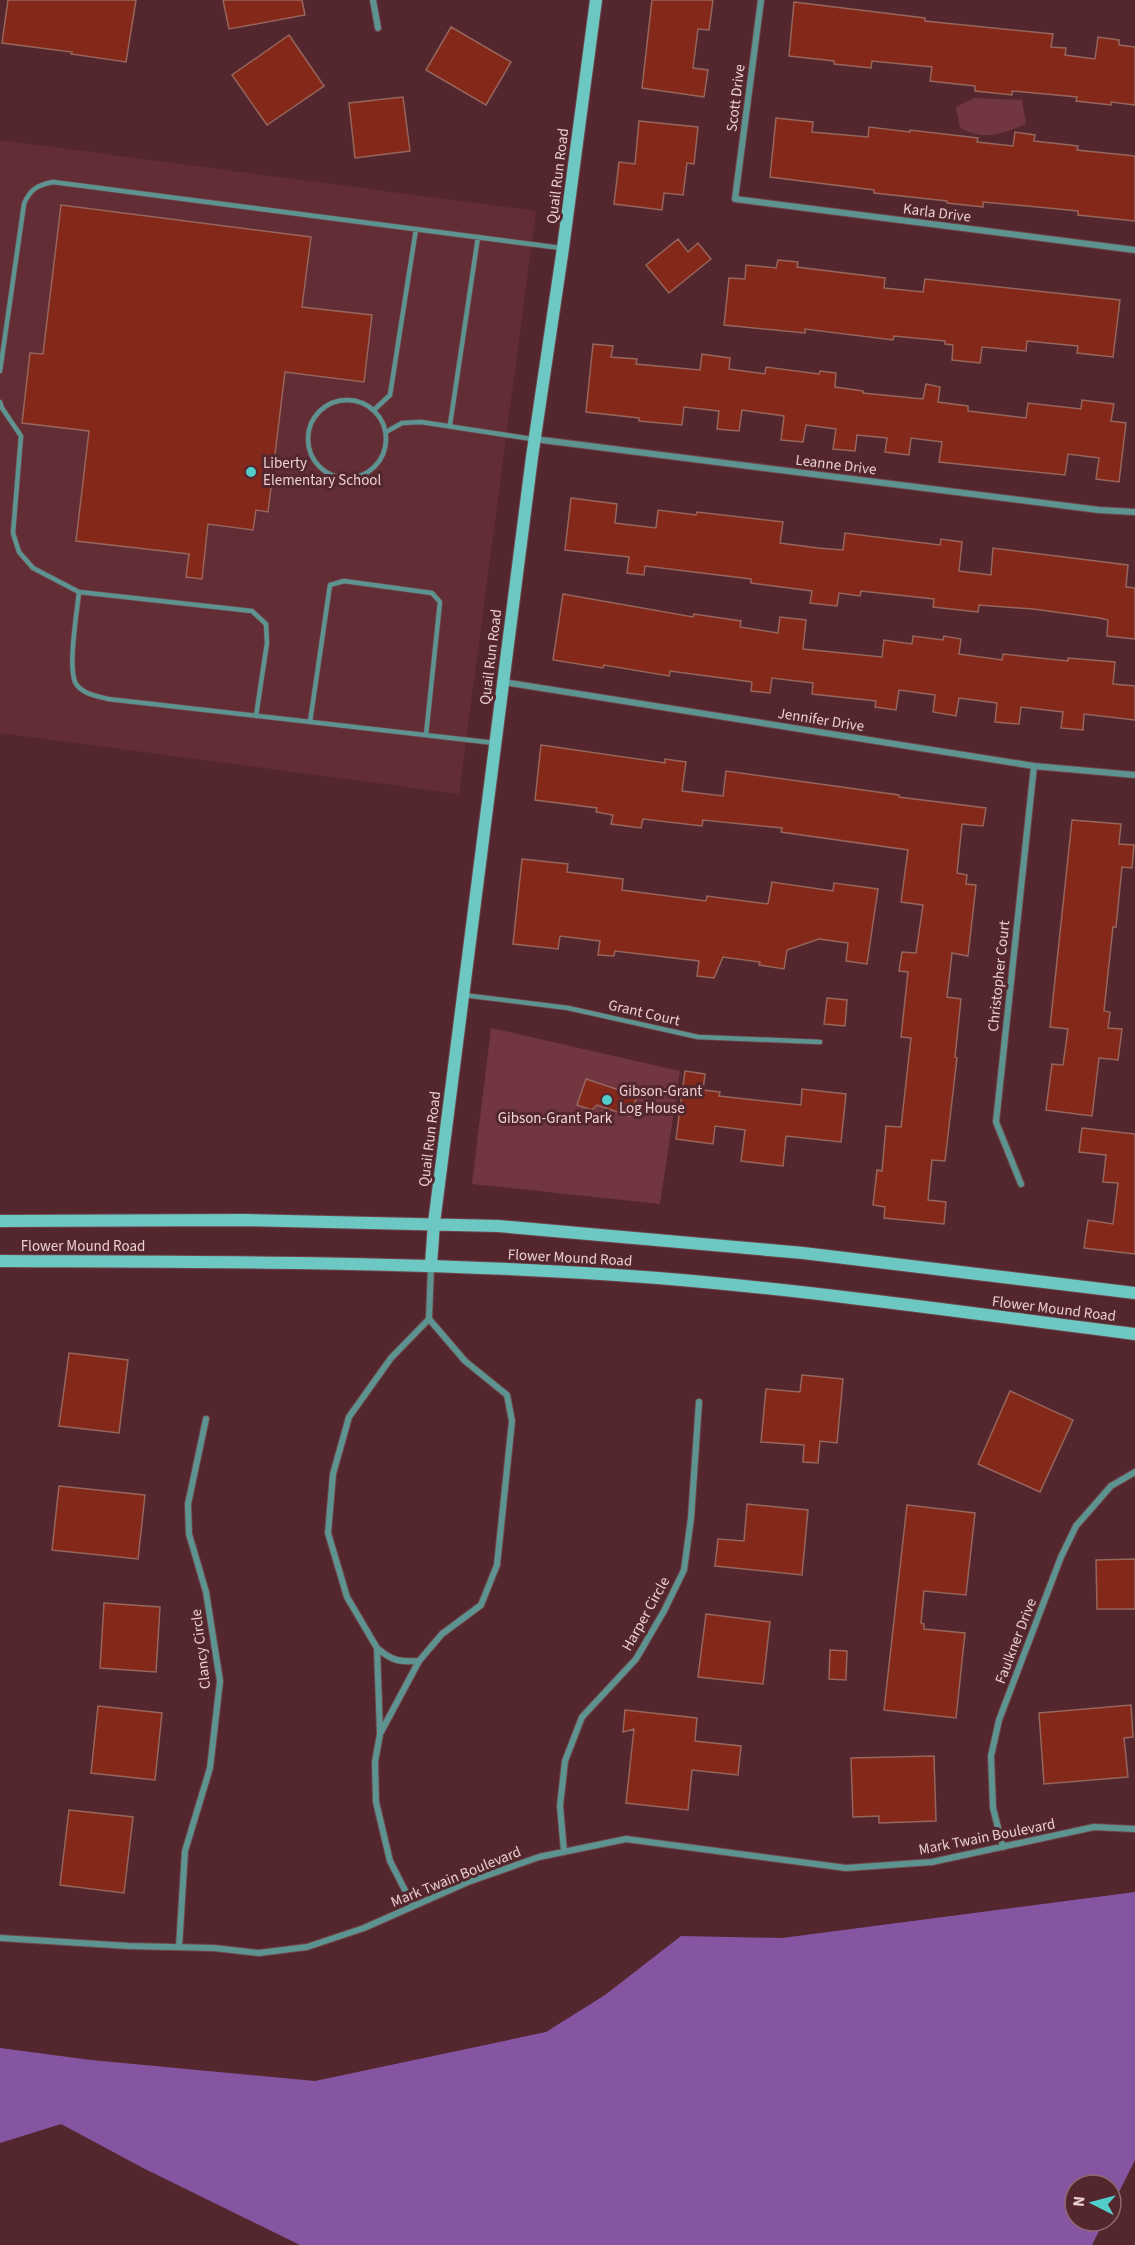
<svg xmlns="http://www.w3.org/2000/svg" width="1135" height="2245" viewBox="0 0 1135 2245" font-family="'Source Sans 3',sans-serif">
  <style>
    .built { fill: #622d35 }
    .green { fill: #71363f }
    .water { fill: #8655a2 }
    .building { fill: #84291a; stroke: #96655b; stroke-width: 1.5 }
    .lines { fill: none; stroke-linecap: round; stroke-linejoin: round }
    .lane-casing { stroke: #6e454a; stroke-width: 6 }
    .street-casing { stroke: #6e454a; stroke-width: 8 }
    .secondary-casing { stroke: #6e454a; stroke-width: 14 }
    .lane { stroke: #5d9390; stroke-width: 4.5 }
    .street { stroke: #5d9390; stroke-width: 6 }
    .secondary { stroke: #6dc7c3; stroke-width: 12 }
    .poi-dot { fill: #53cdc9; stroke: #53272d; stroke-width: 2 }
    .labels { text-anchor: middle; dominant-baseline: central; stroke-width: 6; stroke-linejoin: round; paint-order: stroke }
    .street-label { font-size: 15px; fill: #ebced0; stroke: #53272d }
    .poi-label { font-size: 15px; fill: #ebced0; stroke: #53272d; text-anchor: start }
    .park-label { font-size: 15px; fill: #f2d6d9; stroke: #53272d }
  </style>
  <rect width="100%" height="100%" fill="#53272d"/>
  <!-- built -->
  <path class="built" d="M0,140L536,211L459,794L0,733Z"/>
  <!-- green -->
  <path class="green" d="M974,98L1022,100L1026,124C1002,134 985,141 960,128L956,107Z
    M491,1028L680,1071L660,1204L472,1184Z"/>
  <!-- water -->
  <path class="water" d="M1135,1892V2160L1111,2208V2185H1075V2221H1104L1092,2245H300L143,2168L61,2124L0,2143V2048L91,2060L315,2081L546,2032L605,1995L681,1936L782,1938Z"/>
  <!-- building -->
  <path class="building" d="M8,0H136L126,62L71,54L72,52L2,43Z
    M223,0H302L305,15L229,29Z
    M652,0H713L709,30L698,29L693,68L708,70L704,97L642,88Z
    M794,2L925,18V21L1053,34L1051,47L1066,48L1065,55L1095,59L1098,37L1119,40V45L1135,47V105L1111,102V105L1076,101L1077,97L1012,91V95L975,91V86L930,81L932,67L872,61L871,68L834,64V61L789,56Z
    M451,27L511,62L486,105L426,70Z
    M289,35L324,86L267,125L232,75Z
    M403,97L410,151L355,158L349,103Z
    M776,118L813,122L812,132L868,137L869,127L910,132V130L978,138L977,142L1013,146L1015,132L1035,135L1034,141L1078,146L1077,150L1135,156V221L1078,215V211L1027,206L983,202V207L947,203V201L874,193V190L770,177Z
    M639,121L698,127L694,164L687,163L683,195L664,193L662,210L614,204L619,162L635,164Z
    M61,205L311,237L302,307L372,315L364,382L285,372L268,512L256,510L253,530L208,524L202,579L186,577L189,554L76,541L89,431L22,423L30,353L43,354Z
    M678,239L688,252L698,243L711,259L669,293L646,265Z
    M778,260L798,262L797,267L885,278L884,288L923,292L925,279L1120,300L1113,357L1077,353L1078,346L1027,341L1026,351L982,347L980,363L952,360L953,345L945,344V341L894,336L893,340L805,329V333L724,325L729,278L745,279L746,265L776,268Z
    M593,344L613,346L611,357L637,359L636,364L700,370L702,354L730,358L729,369L765,374L766,367L819,374L820,371L836,373L835,387L863,391V393L923,399L926,384L940,387L938,402L968,406V411L1026,418L1028,403L1081,409L1082,400L1114,404L1111,421L1126,423L1119,482L1096,479L1099,458L1068,454L1065,475L939,462L942,442L911,438L909,455L885,452L887,438L857,435L855,451L833,449L836,429L806,425L803,442L781,440L784,416L742,410L739,431L717,429L719,411L684,407L682,425L639,421V418L586,412Z
    M571,498L617,504L615,523L656,528L658,510L696,515L697,512L783,522L780,543L818,548L843,550L845,533L940,545L941,539L962,542L959,571L991,575L993,548L1128,565L1126,587L1135,588V639L1107,636L1108,620L1100,618L1033,609L979,605L978,612L933,607L934,599L861,591L860,596L839,593L837,606L810,603L812,591L751,583V579L645,566L644,575L627,573L629,557L565,550Z
    M563,594L693,617L694,614L741,621L740,627L778,633L780,617L806,620L803,649L882,657L884,640L912,644L913,636L943,640L944,636L961,639L959,654L1002,660L1003,654L1068,661V658L1115,662L1113,684L1135,686V720L1084,714L1083,730L1061,728L1063,712L1021,707L1019,724L995,722L997,703L959,698L956,716L933,712L935,695L899,690L896,710L875,707L876,701L812,694L813,683L772,678L770,693L751,691L752,682L670,671L669,676L604,665L603,668L553,660Z
    M541,745L665,763V759L686,762L682,791L723,796L726,771L899,795V797L986,808L983,826L962,824L957,873L967,875L966,884L976,885L968,956L952,953L947,997L961,999L955,1057L957,1058L945,1161L932,1160L928,1200L946,1202L944,1224L884,1218L885,1207L873,1205L877,1170L882,1171L886,1126L901,1127L911,1038L901,1037L908,972L899,971L902,952L916,953L923,905L901,902L908,850L781,832L782,828L703,820L702,826L643,819L641,828L611,824L613,815L596,812L597,808L535,800Z
    M1072,820L1121,824L1119,844L1134,845L1132,868L1122,867L1116,927H1113L1104,1011L1110,1012L1108,1028L1122,1029L1118,1060L1099,1058L1092,1116L1046,1110L1052,1064L1063,1065L1068,1029L1050,1027Z
    M522,859L568,864L567,872L623,879L622,890L706,901L707,896L768,904L772,882L833,891L834,883L878,889L867,964L846,961L848,943L819,939L787,950L784,969L759,965L760,962L723,957L714,978L697,976L699,961L615,951L614,956L598,955L600,941L560,936L558,949L513,944Z
    M827,998L847,1000L845,1026L824,1024Z
    M685,1071L705,1074L703,1090L720,1092L719,1096L801,1105L802,1089L846,1094L841,1142L786,1136L783,1166L741,1161L745,1130L715,1126L713,1144L676,1139Z
    M586,1079L637,1096L630,1116L597,1105L592,1110L577,1105Z
    M1082,1128L1135,1134V1254L1084,1248L1088,1220L1113,1224L1118,1183L1103,1182L1106,1155L1079,1152Z
    M69,1353L128,1360L119,1433L59,1426Z
    M802,1375L843,1379L837,1443L820,1441L818,1463L803,1462L804,1445L761,1442L766,1389L800,1392Z
    M1010,1391L1073,1420L1040,1492L978,1464Z
    M59,1486L145,1495L138,1559L52,1550Z
    M747,1504L808,1510L802,1575L715,1566L718,1539L744,1541Z
    M907,1505L975,1513L966,1595L924,1591L921,1623L924,1624V1629L965,1633L956,1718L884,1710Z
    M1135,1559V1609H1097L1096,1560Z
    M104,1603L160,1607L156,1672L100,1668Z
    M706,1614L770,1622L763,1684L698,1677Z
    M830,1650L847,1651L846,1680L829,1679Z
    M1131,1705L1133,1737L1124,1738L1128,1777L1044,1784L1039,1713Z
    M98,1706L162,1713L155,1780L91,1773Z
    M625,1710L697,1718L695,1741L741,1746L738,1775L692,1770L688,1810L626,1803L634,1729L623,1732Z
    M934,1756L936,1821L879,1823V1816L853,1817L851,1758Z
    M69,1810L133,1817L124,1893L60,1885Z"/>
  <g class="lines">
    <!-- lane casing -->
    <g class="lane-casing">
      <path id="lane" d="M0,371L24,204C30,189 38,185 53,182L561,248
        M308 439a39 39 0 1 1 78 0a39 39 0 1 1-78 0Z
        M0,402L2,408L21,436L13,533L19,552L33,568L79,592L252,611L266,624L267,643L256,716
        M374,410L390,395L416,229
        M450,425L478,237
        M386,432L402,423L421,422L532,439
        M79,592C77,612 68,665 75,682C81,694 97,696 108,699L495,743
        M310,722L330,585L344,581L432,593L440,602L426,735
        M463,995L568,1008L698,1037L820,1042"/>
    </g>
    <!-- street casing -->
    <g class="street-casing">
      <path id="street" d="M373,0L378,28
        M761,0L735,199L1135,250
        M534,439L1099,510L1135,512
        M503,682L1034,766L1135,775
        M1021,1184L996,1122L1034,766
        M377,1648C392,1661 399,1662 419,1661
        M381,1732L419,1661L442,1634L481,1605L497,1565L512,1421L507,1395L465,1361L429,1319
        M1003,1847L993,1808L991,1756L999,1720L1061,1557L1076,1526L1111,1486L1135,1472
        M564,1852L560,1806L565,1761L582,1717L636,1659L664,1611L684,1570L691,1518L699,1402
        M413,1906L390,1861L376,1802L375,1762L380,1734L377,1648L347,1597L328,1533L333,1474L349,1417L391,1358L429,1319L431,1265
        M0,1938L129,1946L214,1948L259,1953L307,1947L364,1928L468,1882L539,1857L626,1839L846,1868L932,1862L1094,1827L1135,1829
        M179,1947L185,1851L210,1768L220,1681L206,1592L189,1534L188,1504L206,1419"/>
    </g>
    <!-- secondary casing -->
    <g class="secondary-casing">
      <path id="secondary" d="M0,1221L244,1220L498,1226L803,1253L1135,1293
        M0,1261C219,1262 439,1261 658,1278C817,1291 976,1314 1135,1334
        M431,1265L434,1223L532,457L563,248L596,0"/>
    </g>
    <!-- lane -->
    <use href="#lane" class="lane"/>
    <!-- street -->
    <use href="#street" class="street"/>
    <!-- secondary -->
    <use href="#secondary" class="secondary"/>
  </g>
  <!-- markers -->
  <g class="poi-dot">
    <circle cx="251" cy="472" r="6"/>
    <circle cx="607" cy="1100" r="6"/>
  </g>
  <g class="labels">
    <!-- street labels -->
    <g class="street-label">
      <text transform="translate(736 98) rotate(-83)">Scott Drive</text>
      <text transform="translate(558 176) rotate(-83)">Quail Run Road</text>
      <text transform="translate(937 213) rotate(7)">Karla Drive</text>
      <text transform="translate(836 465) rotate(7)">Leanne Drive</text>
      <text transform="translate(491 657) rotate(-83)">Quail Run Road</text>
      <text transform="translate(821 720) rotate(9)">Jennifer Drive</text>
      <text transform="translate(999 976) rotate(-84)">Christopher Court</text>
      <text transform="translate(644 1013) rotate(13)">Grant Court</text>
      <text transform="translate(430 1139) rotate(-83)">Quail Run Road</text>
      <text x="83" y="1246">Flower Mound Road</text>
      <text transform="translate(570 1258) rotate(3)">Flower Mound Road</text>
      <text transform="translate(1054 1309) rotate(7)">Flower Mound Road</text>
      <text transform="translate(646 1614) rotate(-61)">Harper Circle</text>
      <text transform="translate(1016 1641) rotate(-69)">Faulkner Drive</text>
      <text transform="translate(201 1649) rotate(-97)">Clancy Circle</text>
      <text transform="translate(987 1837) rotate(-11)">Mark Twain Boulevard</text>
      <text transform="translate(456 1877) rotate(-22)">Mark Twain Boulevard</text>
    </g>
    <!-- poi labels -->
    <g class="poi-label">
      <text x="263" y="463">Liberty<tspan x="263" dy="17">Elementary School</tspan></text>
      <text x="619" y="1091">Gibson-Grant<tspan x="619" dy="17">Log House</tspan></text>
    </g>
    <!-- park labels -->
    <g class="park-label">
      <text x="555" y="1118">Gibson-Grant Park</text>
    </g>
  </g>
  <!-- north arrow -->
  <g transform="translate(1093 2203) rotate(276)"><circle r="28" fill="#53272d" stroke="#906a6e" stroke-width="1.5"/>
  <path d="M0-4.5L10 22L0 15L-10 22Z" fill="#53cdc9"/>
  <text y="-9" font-size="16" font-weight="bold" text-anchor="middle" fill="#ebced0">N</text>
  </g>
</svg>
